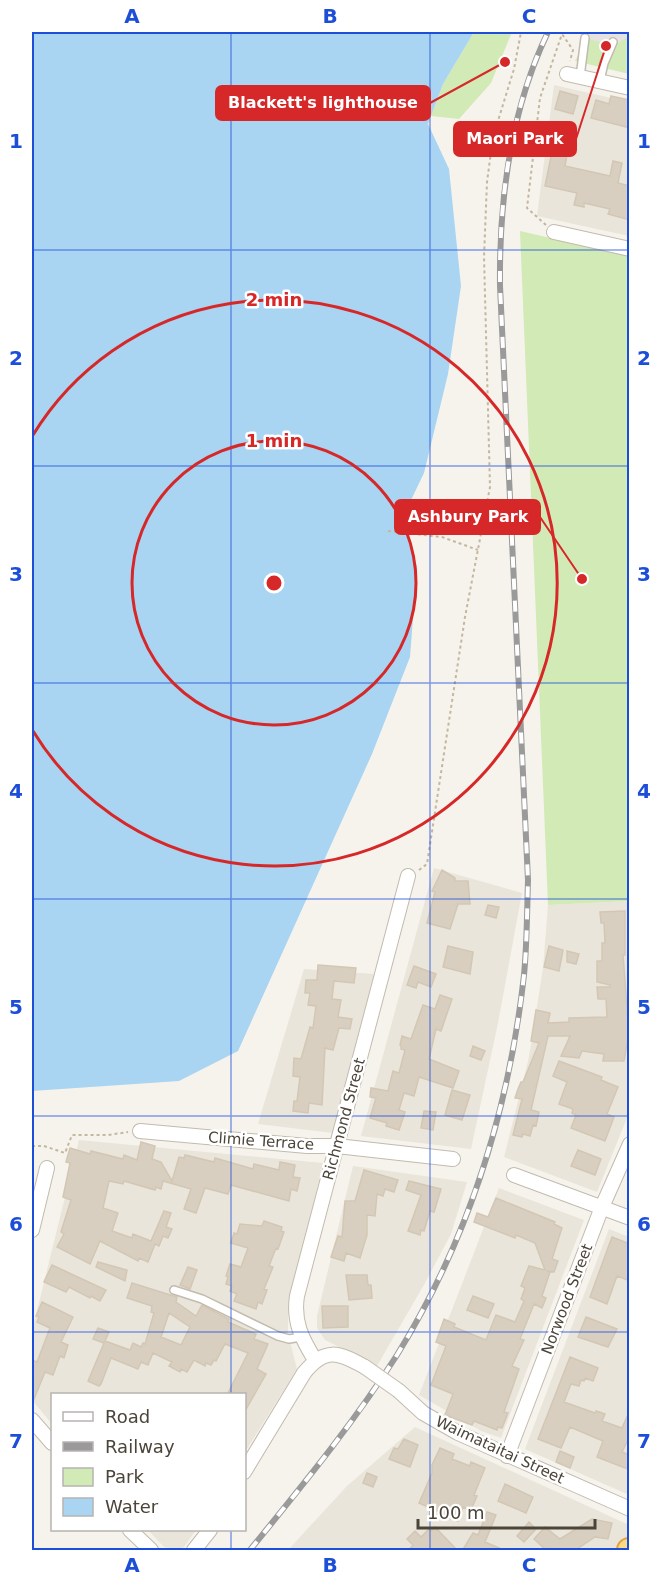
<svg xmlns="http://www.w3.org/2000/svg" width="661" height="1582" viewBox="0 0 661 1582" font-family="'DejaVu Sans',sans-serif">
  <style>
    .residential { fill: #eae5da }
    .green { fill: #d2eab5 }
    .parking { fill: #e5e3e0 }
    .water { fill: #a9d4f2 }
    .building { fill: #d8cfc1; stroke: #d3c7b4; stroke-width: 1.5; fill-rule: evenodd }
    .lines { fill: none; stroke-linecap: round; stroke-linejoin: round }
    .service-casing { stroke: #c2bbae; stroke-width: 10 }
    .minor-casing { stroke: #c2bbae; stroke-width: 16 }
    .trunk-casing { stroke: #e0a43c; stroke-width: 26 }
    .path { stroke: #c4b79f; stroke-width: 2; stroke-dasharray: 3 3; stroke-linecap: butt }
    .service { stroke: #fff; stroke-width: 7 }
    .minor { stroke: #fff; stroke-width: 14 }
    .trunk { stroke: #ffd985; stroke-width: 22 }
    .rail-casing { stroke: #9a9a9a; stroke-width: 6 }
    .rail { stroke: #fff; stroke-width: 4; stroke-dasharray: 11; stroke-linecap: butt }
    .minor-bridge-casing { stroke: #c2bbae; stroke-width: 16; stroke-linecap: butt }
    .minor-bridge { stroke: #fff; stroke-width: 14 }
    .grid { fill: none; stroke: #1d4ed8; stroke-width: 1.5; stroke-opacity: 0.55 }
    .ring { fill: none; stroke: #d62828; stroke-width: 3 }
    .labels { text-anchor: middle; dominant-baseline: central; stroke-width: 5; stroke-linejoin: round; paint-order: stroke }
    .street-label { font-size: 15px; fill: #4b4439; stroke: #fff }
    .centre { fill: #d62828; stroke: #fff; stroke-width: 3 }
    .ring-label { font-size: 18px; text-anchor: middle; font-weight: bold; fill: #d62828; stroke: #fff; stroke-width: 5; stroke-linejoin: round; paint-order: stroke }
    .leader { fill: none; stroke: #d62828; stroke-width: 2 }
    .callout-dot { fill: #d62828; stroke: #fff; stroke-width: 2 }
    .callout { fill: #d62828; stroke: #d62828; stroke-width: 2 }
    .callout-label { font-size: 16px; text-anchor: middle; font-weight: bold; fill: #fff }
    .neatline { fill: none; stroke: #1d4ed8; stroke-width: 2 }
    .grid-label { font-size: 20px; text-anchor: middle; font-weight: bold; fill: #1d4ed8 }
  </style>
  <rect width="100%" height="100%" fill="#f6f3ec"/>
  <!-- residential -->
  <path class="residential" d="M554,85L629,102V236L537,216Z
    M434,868L522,893L498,1023L471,1149L361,1136Z
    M629,901V1113L597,1192L504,1157L529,1057L543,968L548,905Z
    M304,969L374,974L333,1133L258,1124Z
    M79,1140L323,1163L288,1312V1333L297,1369L245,1452L244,1394H52V1424L32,1400V1331Z
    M353,1166L467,1182L451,1234L425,1283L377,1366L325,1340L317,1328V1316Z
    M499,1188L584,1220L501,1438L481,1431L419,1395Z
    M609,1229L629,1237V1495L525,1449Z
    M415,1427L629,1525V1538L619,1550H288L347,1486Z
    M148,1530H196L184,1547L177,1550L164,1547Z"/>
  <!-- green -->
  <path class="green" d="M474,32H512L491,83L459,119L431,116L443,84Z
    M591,32H629V74L575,61Z
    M520,231L629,256V901L548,905Z"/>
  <!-- parking -->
  <path class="parking" d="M579,32H629V36L614,46L582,37Z"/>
  <!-- water -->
  <path class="water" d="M32,32H474L443,84L428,124L449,169L461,286L448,374L424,473L401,521L417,566L410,657L372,754L238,1051L179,1081L32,1091Z"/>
  <!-- building -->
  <path class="building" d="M560,91L578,96L573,114L555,109Z
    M611,96L630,100V128L591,118L596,100L609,104Z
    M552,152L567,155L565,166L610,176L613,161L622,163L618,183L630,186V220L608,214L610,209L584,203V207L574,205L577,193L545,186Z
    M442,870L455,878V881H468L470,904H458L450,929L427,923L435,892L432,891Z
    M488,905L499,907L496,918L485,915Z
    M625,911V955H623L629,1033L624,1061H603L604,1054L582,1051L579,1058L561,1056L570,1036H548L531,1110L539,1112L536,1126L533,1125L530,1136L523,1134L522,1137L513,1135L522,1099L515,1098L518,1089L521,1082H523L539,1043L531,1041L536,1010L550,1013L548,1023L569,1022V1018L607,1017L606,999H598L597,987H610V985L597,982V961H602V943H605L604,923H601L600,912Z
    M448,946L473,952L470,974L443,967Z
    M549,946L563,950L559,971L544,967Z
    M567,951L579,954L576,964L567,962Z
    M318,965L356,968L354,983L334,981L332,999L341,1000L338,1017L352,1019L350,1029L339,1028L333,1050L325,1048L322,1105L309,1103L308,1113L293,1111L294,1101H297L300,1077L293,1076L294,1058L301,1059L310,1027L313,1028L316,1006L308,1005L310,993H305L306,980H317Z
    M414,966L436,974L431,987L418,982L416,988L407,985Z
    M440,995L452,999L441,1031L436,1029L429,1059L459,1071L453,1088L419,1077L414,1096L404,1093L399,1110L405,1112L399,1130L386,1126L387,1123L370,1118L376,1098L370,1097L371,1088L388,1091L393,1071L399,1073L405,1050L401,1049V1046L400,1045L402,1036L411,1039L423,1005L435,1009Z
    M473,1046L485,1051L481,1060L470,1056Z
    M559,1061L602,1077L601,1080L618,1087L607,1114L614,1117L605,1141L571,1128L576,1115L572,1113L573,1109L559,1104L567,1082L553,1076Z
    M452,1090L470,1095L462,1120L445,1115Z
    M424,1111L436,1112L433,1130L421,1128Z
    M141,1142L155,1146L152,1159L161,1162L172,1181L179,1157L184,1158L185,1155L214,1162L215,1158L253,1169L254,1164L279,1170L280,1162L295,1165L293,1177L300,1178L297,1191L291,1189L289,1201L231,1185L228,1194L205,1188L196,1213L184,1209L191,1189L163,1181L161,1189L156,1187L155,1190L124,1181L123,1184L109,1181L103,1208L118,1213L112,1231L132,1238L133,1234L151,1241L164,1211L171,1213L166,1227L172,1229L168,1238L163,1236L159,1246L155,1244L148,1262L139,1258L138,1261L100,1241L90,1264L57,1247L64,1234L61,1232L71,1200L63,1197L70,1163L66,1162L70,1148L90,1154L91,1151L123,1159L124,1155L137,1160Z
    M578,1150L601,1159L595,1175L571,1166Z
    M364,1170L398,1180L394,1192L385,1189L383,1196L377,1194L375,1216L367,1215V1235L360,1258L346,1253L344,1261L331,1257L338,1236L342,1237L345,1201H355Z
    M409,1181L441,1189L434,1212L430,1211L424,1231L421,1230L420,1235L408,1231L421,1195L406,1190Z
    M496,1198L555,1222L554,1224L562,1228L552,1259L558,1261L554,1272L547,1271L550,1272L542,1296L546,1298L542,1308L534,1304L520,1339L524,1340L512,1366L519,1369L504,1412L508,1413L502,1428L498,1427L497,1430L474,1421L472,1425L445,1415L453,1394L431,1385L446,1346L436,1342L444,1319L455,1324L454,1327L486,1340L496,1315L515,1322L524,1301L521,1299L525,1288L521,1286L529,1266L545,1270L535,1243L516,1235L515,1238L474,1222L477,1213L488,1217Z
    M264,1221L282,1227L281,1231L284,1232L278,1249L276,1248L269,1266L273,1267L264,1289L267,1290L262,1304L258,1302L256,1309L234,1301L237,1294L230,1291L232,1286L226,1284L228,1277L226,1276L230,1264L241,1267L248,1248L231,1243L234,1233L237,1234L240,1224L262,1226Z
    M612,1237L630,1244V1281L617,1276L607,1304L590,1297Z
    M98,1262L127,1270L125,1281L96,1267Z
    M52,1265L106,1290L100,1301L91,1296L90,1298L69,1287L66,1292L44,1282Z
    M188,1267L197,1270L190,1289L180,1285Z
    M346,1275H367L368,1285H371L372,1298L349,1300Z
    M132,1283L177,1297L176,1302L196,1316L202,1305L229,1319L228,1322L251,1332L256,1334L254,1339L268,1344L257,1369L266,1374L244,1413V1395H227L248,1353L225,1344L216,1361L214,1360L211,1365L206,1363L205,1366L194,1360L187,1372L181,1369L180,1372L169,1366L172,1362L153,1353L148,1365L141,1362L138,1369L111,1358L101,1384L99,1386L88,1381L104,1343L93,1339L98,1328L109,1332L105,1341L130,1350L133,1343L141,1347L143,1343L145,1344L154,1313L151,1312L152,1306L127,1298ZM169,1313L190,1327L181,1345L161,1337Z
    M473,1296L494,1304L488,1318L467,1310Z
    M42,1302L73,1317L61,1342L68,1345L64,1358L60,1356L53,1375L45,1372L32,1404V1360L37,1362L50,1328L37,1322L39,1317L36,1316Z
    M322,1306H348V1327L323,1328Z
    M586,1317L617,1329L608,1347L578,1337Z
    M570,1357L598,1368L593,1381L585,1378L584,1381L581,1380L579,1386L571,1384L564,1402L595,1413L596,1411L605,1414L602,1421L622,1428L630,1410V1436L622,1452L630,1455V1470L597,1457L603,1441L570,1427L561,1448L538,1439Z
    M404,1439L418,1445L410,1467L389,1459L394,1448L398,1449Z
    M440,1448L454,1454L452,1459L470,1466L471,1462L485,1468L474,1495L477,1496L471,1510L463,1507L458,1521L445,1517L447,1515L419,1503L432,1473V1465Z
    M560,1451L574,1457L570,1468L556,1462Z
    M367,1473L377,1477L373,1487L363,1483Z
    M505,1484L533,1497L526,1513L498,1501Z
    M487,1512L496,1515L485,1542L506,1551H462L473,1533L478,1535Z
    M592,1519L612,1523L608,1539L595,1537L574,1551H547L534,1539L545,1527L560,1539Z
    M529,1522L536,1529L524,1542L517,1536Z
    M435,1527L458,1551H408L413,1545L407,1539L415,1531L421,1537L429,1529L431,1531Z"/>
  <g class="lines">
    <!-- service casing -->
    <g class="service-casing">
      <path id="service" d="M580,77L585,38
        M600,81L604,63L613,42
        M174,1290L202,1299L278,1336L289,1339L301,1337"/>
    </g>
    <!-- minor casing -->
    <g class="minor-casing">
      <path id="minor" d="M567,74L630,88
        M554,232L630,249
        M140,1131L307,1146H337L453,1159
        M514,1175L630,1218
        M32,1230L47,1168
        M315,1360C302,1339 293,1322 297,1296L408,876
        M399,1391L423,1413L458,1433L630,1509
        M32,1420L52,1443
        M507,1456L602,1207L630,1144
        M244,1472L304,1373C325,1347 338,1352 365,1367
        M130,1530L151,1550
        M194,1550L210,1530"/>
    </g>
    <!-- trunk casing -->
    <g class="trunk-casing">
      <path id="trunk" d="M629,1550H630"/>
    </g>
    <!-- path -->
    <path class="path" d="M557,32L562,34L573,50L570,61
      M546,225L527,208L540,98L562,34
      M388,531L442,537L478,550
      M419,870L427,864L465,617L490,487L484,257L487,182L493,137L514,69L521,32
      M32,1146H44L65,1153L72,1135H108L128,1132"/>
    <!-- service -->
    <use href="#service" class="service"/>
    <!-- minor -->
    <use href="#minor" class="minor"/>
    <!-- trunk -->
    <use href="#trunk" class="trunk"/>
    <!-- rail casing -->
    <g class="rail-casing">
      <path id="rail" d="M250,1550C301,1487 353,1424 397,1355C468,1240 509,1110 524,975C527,944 527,912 528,880L500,286C499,199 510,111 548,32"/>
    </g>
    <!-- rail -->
    <use href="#rail" class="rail"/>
    <!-- minor-bridge casing -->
    <g class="minor-bridge-casing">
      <path id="minor-bridge" d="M365,1367L399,1391"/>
    </g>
    <!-- minor-bridge -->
    <use href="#minor-bridge" class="minor-bridge"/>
  </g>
  <!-- grid -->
  <path class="grid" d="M231,32V1394M430,32V1550M32,250H630M32,466H630M32,683H630M32,899H630M32,1116H630M32,1332H630M231,1530V1550"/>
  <!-- distance rings -->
  <g class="ring">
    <circle cx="274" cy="583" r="142"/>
    <path d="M33 435A283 283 0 1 1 33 731"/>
  </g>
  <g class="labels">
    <!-- street labels -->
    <g class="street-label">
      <text transform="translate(344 1119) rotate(-75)">Richmond Street</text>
      <text transform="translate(261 1141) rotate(4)">Climie Terrace</text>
      <text transform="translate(567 1299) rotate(-69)">Norwood Street</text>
      <text transform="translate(500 1450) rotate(25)">Waimataitai Street</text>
    </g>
  </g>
  <circle cx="274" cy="583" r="9" class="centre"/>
  <g class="ring-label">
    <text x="274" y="306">2 min</text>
    <text x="274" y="447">1 min</text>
  </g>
  <!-- callouts -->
  <path class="leader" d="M505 62L430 103M606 46L576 139M582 579L540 517"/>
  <g class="callout-dot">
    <circle cx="505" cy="62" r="6"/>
    <circle cx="606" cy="46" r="6"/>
    <circle cx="582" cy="579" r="6"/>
  </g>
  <g class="callout">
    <rect x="216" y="86" width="214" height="34" rx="6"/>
    <rect x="454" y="122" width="122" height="34" rx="6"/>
    <rect x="395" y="500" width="145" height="34" rx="6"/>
  </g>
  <g class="callout-label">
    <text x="323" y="108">Blackett's lighthouse</text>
    <text x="515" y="144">Maori Park</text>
    <text x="468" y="522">Ashbury Park</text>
  </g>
  <!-- border -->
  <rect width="661" height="1582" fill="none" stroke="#ffffff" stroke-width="66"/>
  <!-- legend -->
  <rect x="51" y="1393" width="195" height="138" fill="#ffffff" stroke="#b7b4b0" stroke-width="1.5"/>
  <rect x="63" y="1412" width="30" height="9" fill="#ffffff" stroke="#b7b4b0" stroke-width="1.5"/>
  <text x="105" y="1423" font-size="18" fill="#4b4439">Road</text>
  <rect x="63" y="1442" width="30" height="9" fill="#9a9a9a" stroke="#b7b4b0" stroke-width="1.5"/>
  <text x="105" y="1453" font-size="18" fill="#4b4439">Railway</text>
  <rect x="63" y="1468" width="30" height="18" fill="#d2eab5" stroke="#b7b4b0" stroke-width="1.5"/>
  <text x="105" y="1483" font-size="18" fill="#4b4439">Park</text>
  <rect x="63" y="1498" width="30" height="18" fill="#a9d4f2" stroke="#b7b4b0" stroke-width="1.5"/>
  <text x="105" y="1513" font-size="18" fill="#4b4439">Water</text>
  <!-- scale -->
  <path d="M418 1519v9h177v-9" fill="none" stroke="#4b4439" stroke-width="3"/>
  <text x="427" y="1519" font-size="18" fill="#4b4439" stroke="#ffffff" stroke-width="4.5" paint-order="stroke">100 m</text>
  <rect x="33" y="33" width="595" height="1516" class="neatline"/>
  <g class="grid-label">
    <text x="132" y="23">A</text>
    <text x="330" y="23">B</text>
    <text x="529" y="23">C</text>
    <text x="16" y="148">1</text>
    <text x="644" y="148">1</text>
    <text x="16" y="365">2</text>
    <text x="644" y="365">2</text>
    <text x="16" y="581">3</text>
    <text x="644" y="581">3</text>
    <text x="16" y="798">4</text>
    <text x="644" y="798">4</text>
    <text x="16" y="1014">5</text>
    <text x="644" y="1014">5</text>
    <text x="16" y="1231">6</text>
    <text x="644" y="1231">6</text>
    <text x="16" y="1448">7</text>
    <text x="644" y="1448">7</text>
    <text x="132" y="1572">A</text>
    <text x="330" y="1572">B</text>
    <text x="529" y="1572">C</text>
  </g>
</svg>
